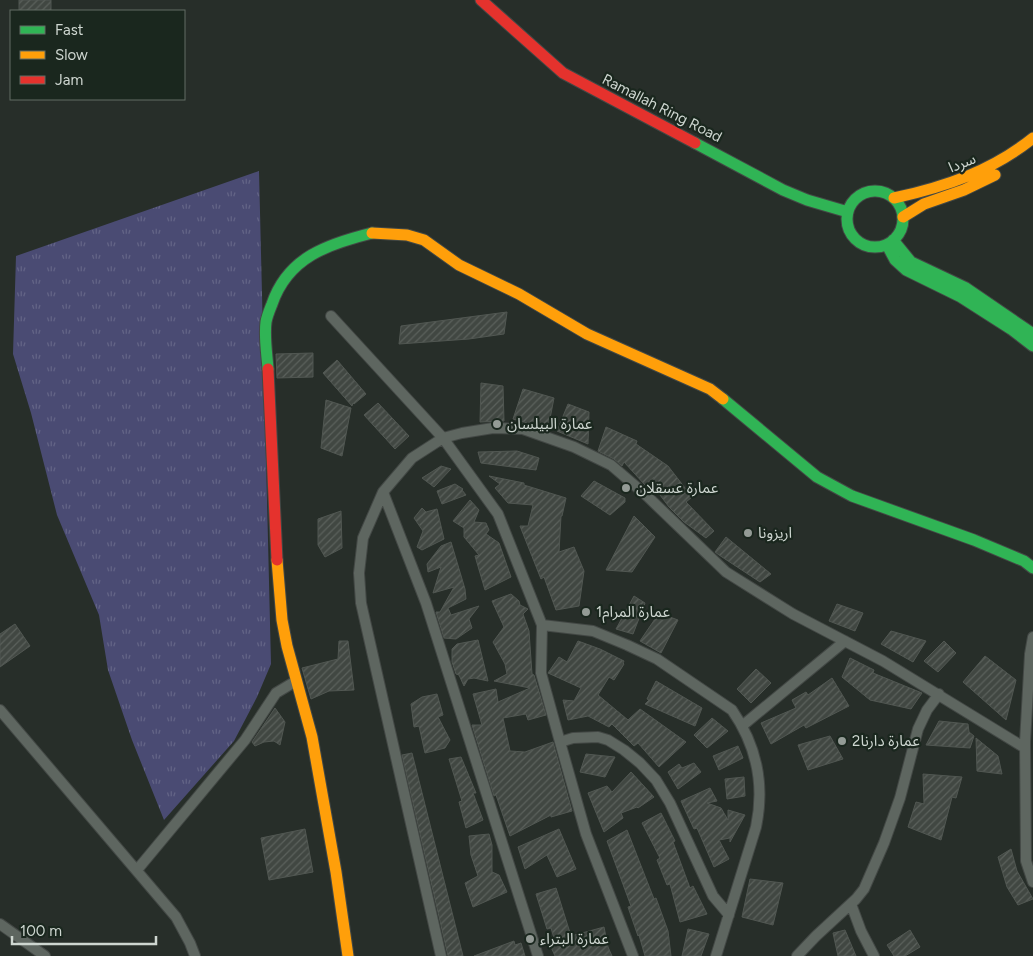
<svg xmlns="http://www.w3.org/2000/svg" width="1033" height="956" viewBox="0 0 1033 956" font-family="Figtree,'Noto Sans Arabic',sans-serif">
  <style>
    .grass { fill: url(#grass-tufts) }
    .building { fill: url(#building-hatch); stroke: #515752 }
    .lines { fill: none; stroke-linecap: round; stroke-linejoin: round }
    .street-casing { stroke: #434845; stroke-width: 12 }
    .fast-casing { stroke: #434845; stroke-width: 13 }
    .slow-casing { stroke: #434845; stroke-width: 13 }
    .jam-casing { stroke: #434845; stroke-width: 13 }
    .street { stroke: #5e6660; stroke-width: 10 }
    .fast { stroke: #30b455; stroke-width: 11 }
    .slow { stroke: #ff9f0a; stroke-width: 11 }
    .jam { stroke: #e5322d; stroke-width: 11 }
    .poi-dot { fill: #949b96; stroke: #1a271e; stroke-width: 2 }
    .labels { text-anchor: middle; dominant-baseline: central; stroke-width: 4.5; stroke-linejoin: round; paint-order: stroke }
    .street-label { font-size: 15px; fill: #ced6d0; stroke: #1a271e }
    .poi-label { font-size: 15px; fill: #ced6d0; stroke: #1a271e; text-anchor: start }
  </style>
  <defs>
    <pattern id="grass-tufts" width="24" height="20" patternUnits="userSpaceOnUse" patternTransform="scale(1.25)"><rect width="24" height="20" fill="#4a4b73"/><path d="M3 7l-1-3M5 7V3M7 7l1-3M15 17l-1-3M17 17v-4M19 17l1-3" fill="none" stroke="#636486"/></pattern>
    <pattern id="building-hatch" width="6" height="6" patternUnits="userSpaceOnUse" patternTransform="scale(1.25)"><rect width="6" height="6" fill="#414742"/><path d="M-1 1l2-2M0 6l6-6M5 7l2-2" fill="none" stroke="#5b615c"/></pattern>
  </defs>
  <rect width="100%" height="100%" fill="#272e29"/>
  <!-- grass -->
  <path class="grass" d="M259,171L271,664L257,697L234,741L164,820L132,740L108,670L99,615L57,515L31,413L13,354L16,256Z"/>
  <!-- building -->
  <path class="building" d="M19,0H51V11H19Z
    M507,312L504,334L469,339L399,344L401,326Z
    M313,353V377L277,378L276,354Z
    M337,360L366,394L354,404L353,403L352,406L323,373Z
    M481,383L503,386L504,421L480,422Z
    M523,389L554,398L548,429L513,419Z
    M326,400L351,408L342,456L321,448Z
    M378,403L409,436L395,449L364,415Z
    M568,404L589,412L588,444L557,431Z
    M606,427L637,441L636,444L668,466L692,497L686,502L714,531L706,538L684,522L669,507L651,483L654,477L645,485L624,462L622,466L614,459L598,451Z
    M517,451L539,458L536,470L481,463L478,452Z
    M441,466L451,469L434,487L422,478Z
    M489,476L524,483V485L566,498L562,516H561L559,552L574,547L584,571L579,606L556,610L544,577L541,579L520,526H528L533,505L508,503L495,488L500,484Z
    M594,481L625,498V502L610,515L581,496Z
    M455,484L463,489L462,490L466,495L442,504L437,491Z
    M470,500L479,510L474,522L486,523L489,530L486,534L499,543L511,577L485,590L475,556L479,555L464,537V528L453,521Z
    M422,508L426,512L437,509L444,539L422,550L417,547L423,531L414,518Z
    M341,511L342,548L325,557L318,545V519Z
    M634,516L655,537L632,572L606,570Z
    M726,537L771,574L760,582L719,555L715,552Z
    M451,542L465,589L466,599L448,608L451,615L479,606L469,619L472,628L456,639L444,638L436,612H440L454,587L433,593L441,567L428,572L427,564L441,546Z
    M511,594L519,601L520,605L528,609L523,614L529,631L532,674L534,675L546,715L528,720L526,714L503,718L510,751L525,752L553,742L572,811L551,817V815L510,836L496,795L494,796L472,725H482L473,694L496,689L498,702L530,688L494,681L507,674L505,664L493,642L504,627L492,601Z
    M634,596L645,603L633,634L616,629Z
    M837,604L863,613L855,631L829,621Z
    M659,613L678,620L661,653L640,641Z
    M15,624L30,646L0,667V634Z
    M891,631L926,641L913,662L881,644Z
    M478,640L488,681L474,678L468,679L464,686L459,675L456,674L452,662V649L457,644Z
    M339,641H348L354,690L329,691L311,699L302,668L338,659Z
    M578,641L600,649L624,661L623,663L624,664L614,680L609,677L598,695L628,720L640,709L686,742L659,767L638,743L634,746L612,724L609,727L588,716L568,720L563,700L574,701L581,688L548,673L559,657L567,662Z
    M944,641L956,653L938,672L924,661Z
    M985,656L1016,680L1006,720L963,682Z
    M850,658L874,670L873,673L922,693L911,709L870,700L842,677Z
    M756,669L771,683L751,703L737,689Z
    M832,678L849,706L806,728L804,725L771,744L761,723L796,708L792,700L806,692L808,695Z
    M656,681L702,708L695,726L645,704L649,700L647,699Z
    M437,694L443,715L438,717L450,740L445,748L425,753L419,726L414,727L411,704L422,697Z
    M275,708L285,722L280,745L274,741L264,742L255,746L252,742Z
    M712,718L728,731L707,748L694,735Z
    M939,721L968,724L969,732L974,736L970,748L926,745Z
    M830,736L843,759L808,770L798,745Z
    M976,738L998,756L1002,774L977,771Z
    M738,746L743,758L719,770L713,756Z
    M412,753L463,956H448L402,755Z
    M586,754L615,757L605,777L580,772Z
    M461,757L476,793H473L483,820L466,828L459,802L462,801L449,759Z
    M694,763L701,772L678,789L668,772L679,764L682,768Z
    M631,772L654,797L638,808L637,807L621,813L623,818L604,832L588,793L607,786L612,792Z
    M923,774L962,777L956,798L952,797L941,840L908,827L916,802L924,804Z
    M744,777L745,796L727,799L725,779Z
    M710,788L717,801L707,803L721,808L728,820V810L745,815L730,842V838L719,840L729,859L714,867L697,828L694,829L681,801Z
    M661,813L675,841L673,842L690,888L693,886L707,914L680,922L670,884L667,885L657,860L660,858L642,823Z
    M305,829L313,872L269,880L261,838Z
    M559,829L576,869L557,877L547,855L525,869L518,847Z
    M627,830L654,899L656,898L668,931L671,956H645L639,935L638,936L628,907L631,906L607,841Z
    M489,834L492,845V872L499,875L507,892L473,907L465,883L478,876L471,855L469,836Z
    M1011,849L1017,871L1033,899L1018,905L1007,887L998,857Z
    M750,879L783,883L773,925L742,917Z
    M556,888L571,936L604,927L608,947L612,956H555L551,947L556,945L551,928L547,929L536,894Z
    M688,929L709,934L701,956H682Z
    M845,930L856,956H838L833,933Z
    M910,930L920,947L905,956H894L887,945Z
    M514,941L515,945L521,943L525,956H474Z"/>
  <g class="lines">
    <!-- street casing -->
    <g class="street-casing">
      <path id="street" d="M331,316L443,438L498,514L542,625L541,673L560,742L586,834L633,956
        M383,492L363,538L359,573L361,603L441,956
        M542,625L593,631L627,645L657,659L732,710C757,746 765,784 756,827L716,956
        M1033,637L1030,654L1025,742L1026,861L1033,882
        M0,710L176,917L190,943L195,956
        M742,726L845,641
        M560,742L573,738L598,737L608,740L624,750L640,763L656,780L670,803L713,896L729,915
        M137,870L245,740L276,693L296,681
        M851,904L861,931L874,956
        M0,924L45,956
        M538,956L426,603L383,492L412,458L443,438L462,433L493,428L523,429L574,447L611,465L647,496L726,572L793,614L883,661L1025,748
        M797,956L816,936L856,899L864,889L884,843L900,798L918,729L927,710L939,694"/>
    </g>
    <!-- fast casing -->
    <g class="fast-casing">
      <path id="fast" d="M695,143L783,190L807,200L848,212
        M847 219a28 28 0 1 1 56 0a28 28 0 1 1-56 0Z
        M893,240L911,262L966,288L1033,334
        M887,245L895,260L906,270L961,297L1011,329L1033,346
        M268,369C267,354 264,337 266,322C267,316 270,309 272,304C288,257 328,244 372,233
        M723,399L817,477L852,496L974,540L1024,561L1033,568"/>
    </g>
    <!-- slow casing -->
    <g class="slow-casing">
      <path id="slow" d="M894,198C945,187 992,171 1033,138
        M903,217L924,204L964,190L995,175
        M372,233L407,235L424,240L459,265L519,294L587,334L710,389L723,399
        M277,560L282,620L287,646L312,737L336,872L348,956"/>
    </g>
    <!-- jam casing -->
    <g class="jam-casing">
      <path id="jam" d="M481,0L563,73L695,143
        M268,369L277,560"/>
    </g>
    <!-- street -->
    <use href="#street" class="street"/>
    <!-- fast -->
    <use href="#fast" class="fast"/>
    <!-- slow -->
    <use href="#slow" class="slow"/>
    <!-- jam -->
    <use href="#jam" class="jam"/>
  </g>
  <!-- markers -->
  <g class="poi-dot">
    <circle cx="497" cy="424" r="5"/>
    <circle cx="626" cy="488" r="5"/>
    <circle cx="748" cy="533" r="5"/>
    <circle cx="586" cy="612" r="5"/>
    <circle cx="842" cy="741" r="5"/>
    <circle cx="530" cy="939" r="5"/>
  </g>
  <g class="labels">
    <!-- street labels -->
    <g class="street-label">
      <text transform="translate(662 108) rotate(27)">Ramallah Ring Road</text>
      <text transform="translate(962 163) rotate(-22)">سردا</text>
    </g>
    <!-- poi labels -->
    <g class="poi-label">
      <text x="507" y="424">عمارة البيلسان</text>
      <text x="636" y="488">عمارة عسقلان</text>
      <text x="758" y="533">اريزونا</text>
      <text x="596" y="612">عمارة المرام1</text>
      <text x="852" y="741">عمارة دارنا2</text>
      <text x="540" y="939">عمارة البتراء</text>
    </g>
  </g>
  <!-- legend -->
  <rect x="10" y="10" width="175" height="90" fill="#1a271e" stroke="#626d65"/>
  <rect x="20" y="26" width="25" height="8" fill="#30b455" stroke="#626d65"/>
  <text x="55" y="35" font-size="15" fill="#ced6d0">Fast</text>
  <rect x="20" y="51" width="25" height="8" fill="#ff9f0a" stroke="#626d65"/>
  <text x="55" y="60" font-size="15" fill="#ced6d0">Slow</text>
  <rect x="20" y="76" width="25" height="8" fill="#e5322d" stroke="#626d65"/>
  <text x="55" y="85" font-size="15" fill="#ced6d0">Jam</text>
  <!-- scale -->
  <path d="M12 936v8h144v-8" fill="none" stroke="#ced6d0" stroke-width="2.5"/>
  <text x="20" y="936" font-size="15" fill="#ced6d0" stroke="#1a271e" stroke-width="4" paint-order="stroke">100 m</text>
</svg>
